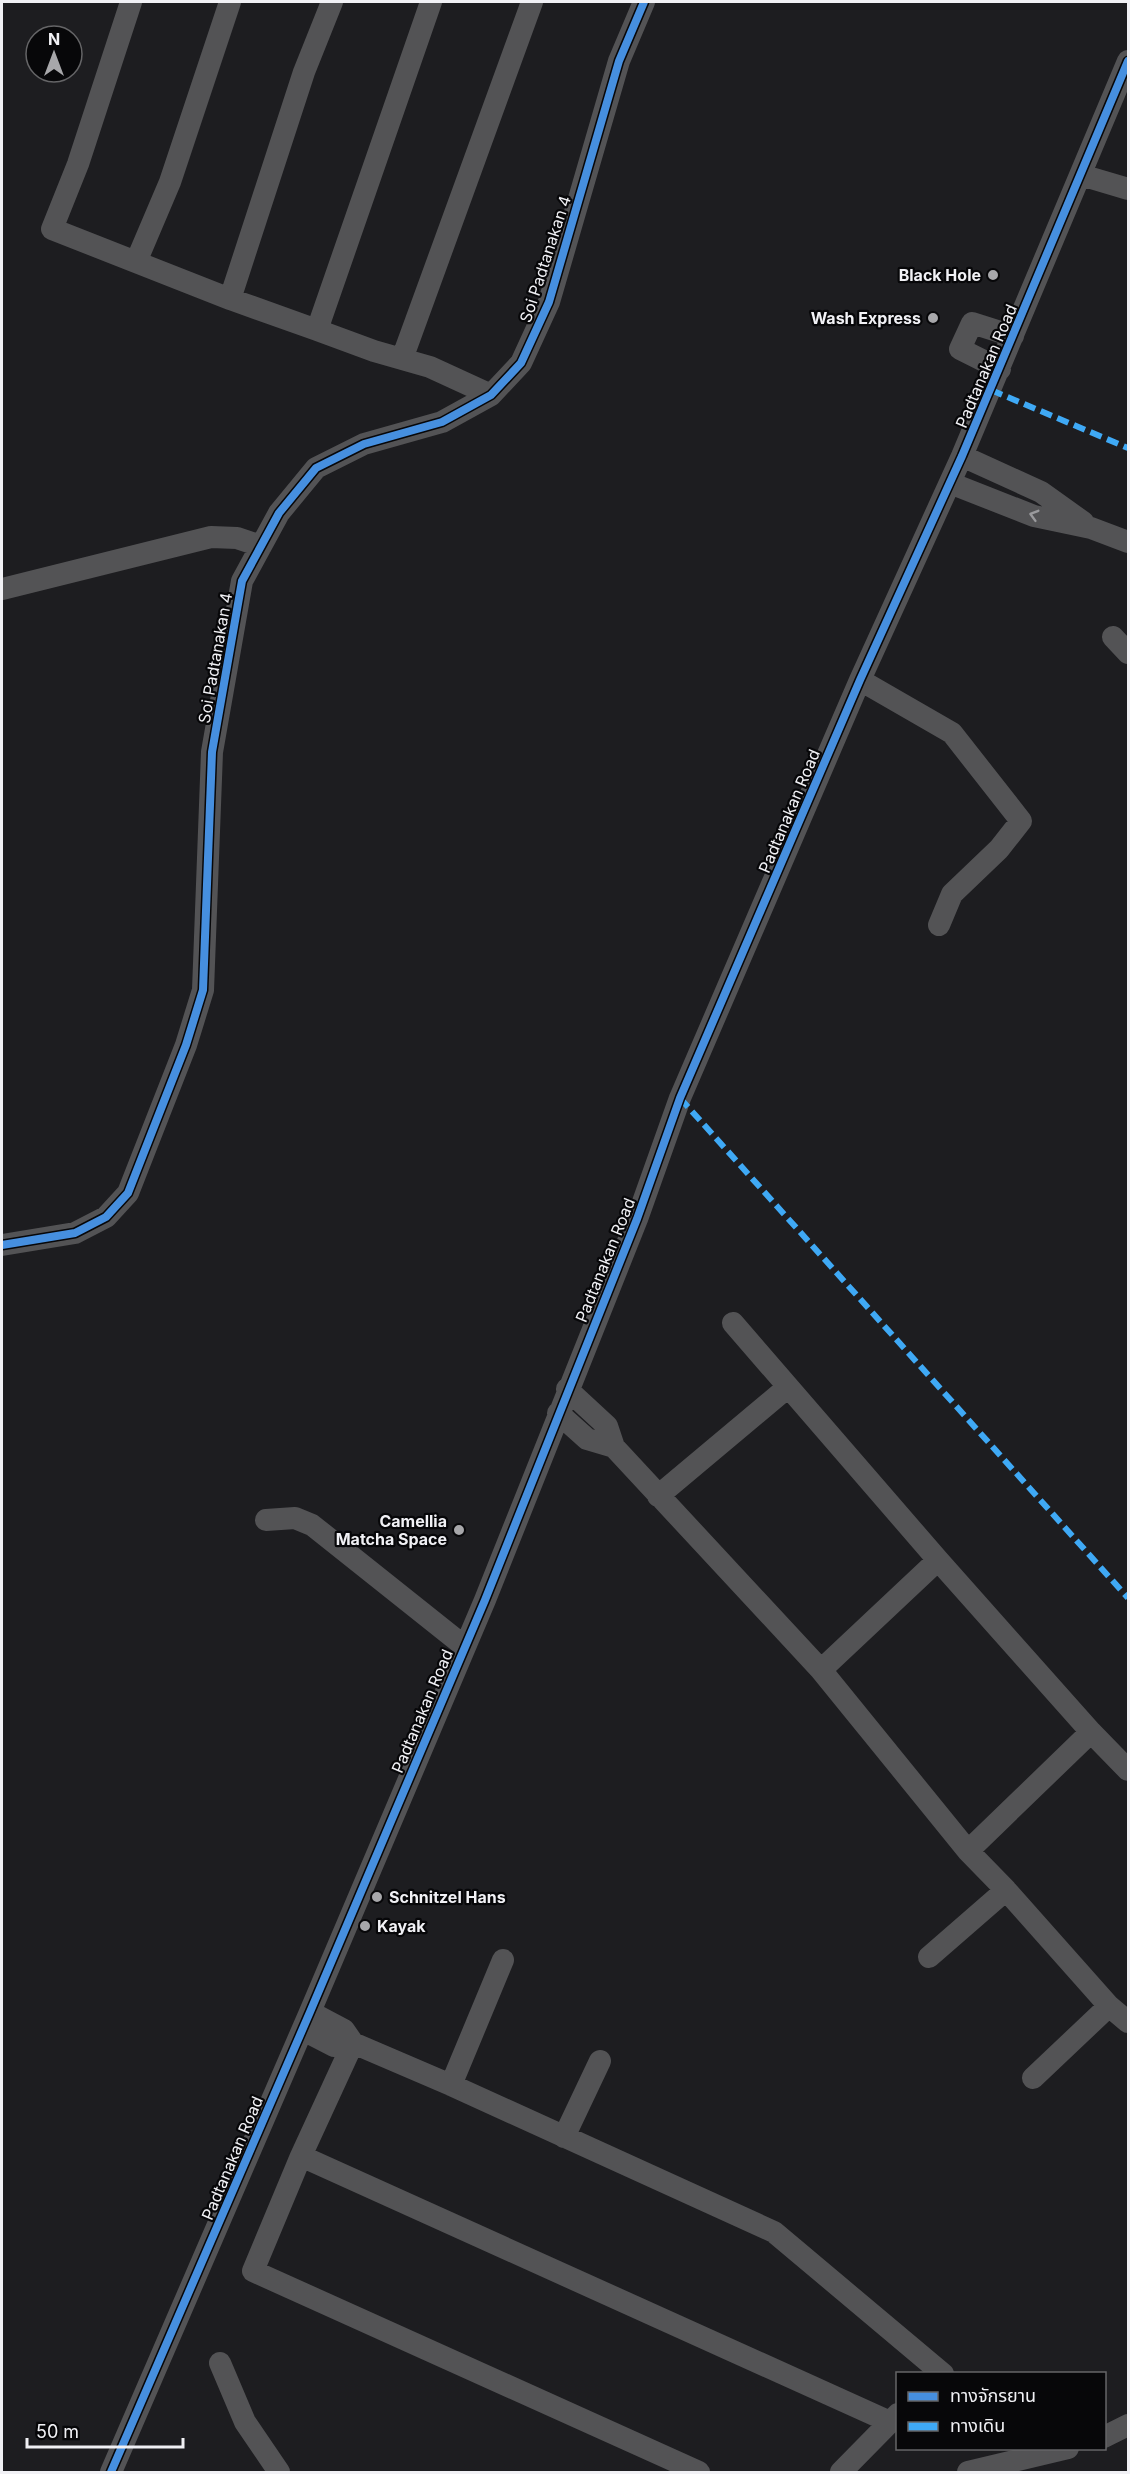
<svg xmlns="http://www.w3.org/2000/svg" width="1130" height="2474" viewBox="0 0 1130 2474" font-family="Inter,'Noto Sans Thai',sans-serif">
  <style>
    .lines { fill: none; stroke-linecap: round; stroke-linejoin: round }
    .minor { stroke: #535355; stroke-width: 22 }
    .quiet { stroke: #3fa9f5; stroke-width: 6; stroke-dasharray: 12 6; stroke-linecap: butt }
    .cycleway-casing { stroke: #070709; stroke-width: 11 }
    .cycleway { stroke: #468fdf; stroke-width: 8 }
    .oneway { stroke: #9a9a9d }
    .poi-dot { fill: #a7a7aa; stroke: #070709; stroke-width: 2 }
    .labels { text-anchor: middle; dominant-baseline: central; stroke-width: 4.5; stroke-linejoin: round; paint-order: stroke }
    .street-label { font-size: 16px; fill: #f1f1f5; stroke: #070709 }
    .poi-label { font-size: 16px; font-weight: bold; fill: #f1f1f5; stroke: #070709; text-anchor: end }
  </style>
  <rect width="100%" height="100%" fill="#1d1d20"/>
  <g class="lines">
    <!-- minor -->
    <path class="minor" d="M131,2L78,164L52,229L230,299L317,330
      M431,2L317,330L374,351L430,367L491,395
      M1081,175L1128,189
      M136,262L170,182L230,2
      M230,299L304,72L332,2
      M402,359L532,2
      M1000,369L960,349L972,323L1013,336
      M962,456L1041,492L1083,522
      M950,483L1034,516L1091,528L1128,542
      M2,589L211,537L237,538L261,546
      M1113,637L1128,653
      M860,680L952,733L1021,821L999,849L952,894L939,925
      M2,1245L75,1233L106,1217L128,1193L186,1045L203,990L212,752L242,581L279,513L316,468L364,444L442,422L491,395L521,363L549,302L619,61L644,2
      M733,1323L938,1560L1091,1732L1128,1770
      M558,1413L587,1439L614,1447L607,1426L567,1389
      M614,1447L821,1670L968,1851L1006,1890L1109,2006L1128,2022
      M658,1496L788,1387
      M266,1520L295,1518L312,1525L464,1646
      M821,1670L938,1560
      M968,1851L1091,1732
      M929,1957L1006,1890
      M303,2030L334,2046L353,2043L344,2030L310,2012
      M1033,2078L1109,2006
      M451,2085L503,1960
      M564,2137L600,2061
      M301,2156L890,2422
      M220,2363L245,2422L279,2472
      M1104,2437L1128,2425
      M111,2472L310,2012L485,1600L637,1219L680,1098L860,680L962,456L1128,61
      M699,2472L253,2271L301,2156L353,2043L451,2085L774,2232L943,2374
      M841,2472L898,2414
      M968,2472L1068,2448"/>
    <!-- quiet -->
    <path class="quiet" d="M991,390L1128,448
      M680,1098L1128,1598"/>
    <!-- cycleway casing -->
    <g class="cycleway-casing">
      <path id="cycleway" d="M2,1245L75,1233L106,1217L128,1193L186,1045L203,990L212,752L242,581L279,513L316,468L364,444L442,422L491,395L521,363L549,302L619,61L644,2
        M111,2472L310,2012L485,1600L637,1219L680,1098L860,680L962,456L1128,61"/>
    </g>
    <!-- cycleway -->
    <use href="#cycleway" class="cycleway"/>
  </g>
  <!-- one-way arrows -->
  <defs><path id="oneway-chevron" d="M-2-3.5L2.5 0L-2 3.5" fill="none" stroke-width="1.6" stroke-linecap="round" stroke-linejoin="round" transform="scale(1.5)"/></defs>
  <use class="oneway" href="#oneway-chevron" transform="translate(1034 515) rotate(-164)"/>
  <!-- markers -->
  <g class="poi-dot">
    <circle cx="993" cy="275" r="6"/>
    <circle cx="933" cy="318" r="6"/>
    <circle cx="459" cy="1530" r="6"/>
    <circle cx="377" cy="1897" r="6"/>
    <circle cx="365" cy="1926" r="6"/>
  </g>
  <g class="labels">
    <!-- street labels -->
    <g class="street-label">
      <text transform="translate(545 259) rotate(-72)">Soi Padtanakan 4</text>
      <text transform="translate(986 366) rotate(-67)">Padtanakan Road</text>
      <text transform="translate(215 658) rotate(-80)">Soi Padtanakan 4</text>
      <text transform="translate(789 811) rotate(-67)">Padtanakan Road</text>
      <text transform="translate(605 1260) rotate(-68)">Padtanakan Road</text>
      <text transform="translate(422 1711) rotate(-67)">Padtanakan Road</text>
      <text transform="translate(232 2158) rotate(-67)">Padtanakan Road</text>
    </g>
    <!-- poi labels -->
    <g class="poi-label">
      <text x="981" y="275">Black Hole</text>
      <text x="921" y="318">Wash Express</text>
      <text x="447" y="1521">Camellia<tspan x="447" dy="18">Matcha Space</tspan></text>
      <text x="389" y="1897" text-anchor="start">Schnitzel Hans</text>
      <text x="377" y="1926" text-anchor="start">Kayak</text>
    </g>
  </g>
  <!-- border -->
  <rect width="1130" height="2474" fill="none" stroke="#f1f1f5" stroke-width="6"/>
  <!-- legend -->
  <rect x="896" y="2372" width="210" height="78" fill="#070709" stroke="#656567" stroke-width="1.5"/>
  <rect x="908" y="2392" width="30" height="9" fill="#468fdf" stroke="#656567" stroke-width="1.5"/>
  <text x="950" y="2402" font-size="18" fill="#f1f1f5">ทางจักรยาน</text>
  <rect x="908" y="2422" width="30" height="9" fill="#3fa9f5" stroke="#656567" stroke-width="1.5"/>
  <text x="950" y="2432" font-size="18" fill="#f1f1f5">ทางเดิน</text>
  <!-- north arrow -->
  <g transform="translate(54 54)"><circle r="28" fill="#070709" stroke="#656567" stroke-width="1.5"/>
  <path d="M0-4.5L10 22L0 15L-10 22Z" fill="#a7a7aa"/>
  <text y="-9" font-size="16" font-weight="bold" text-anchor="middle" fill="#f1f1f5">N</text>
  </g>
  <!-- scale -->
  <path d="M27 2438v9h156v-9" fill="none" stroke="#f1f1f5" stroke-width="3"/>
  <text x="36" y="2438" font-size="18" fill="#f1f1f5" stroke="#070709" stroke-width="4.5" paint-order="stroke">50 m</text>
</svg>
